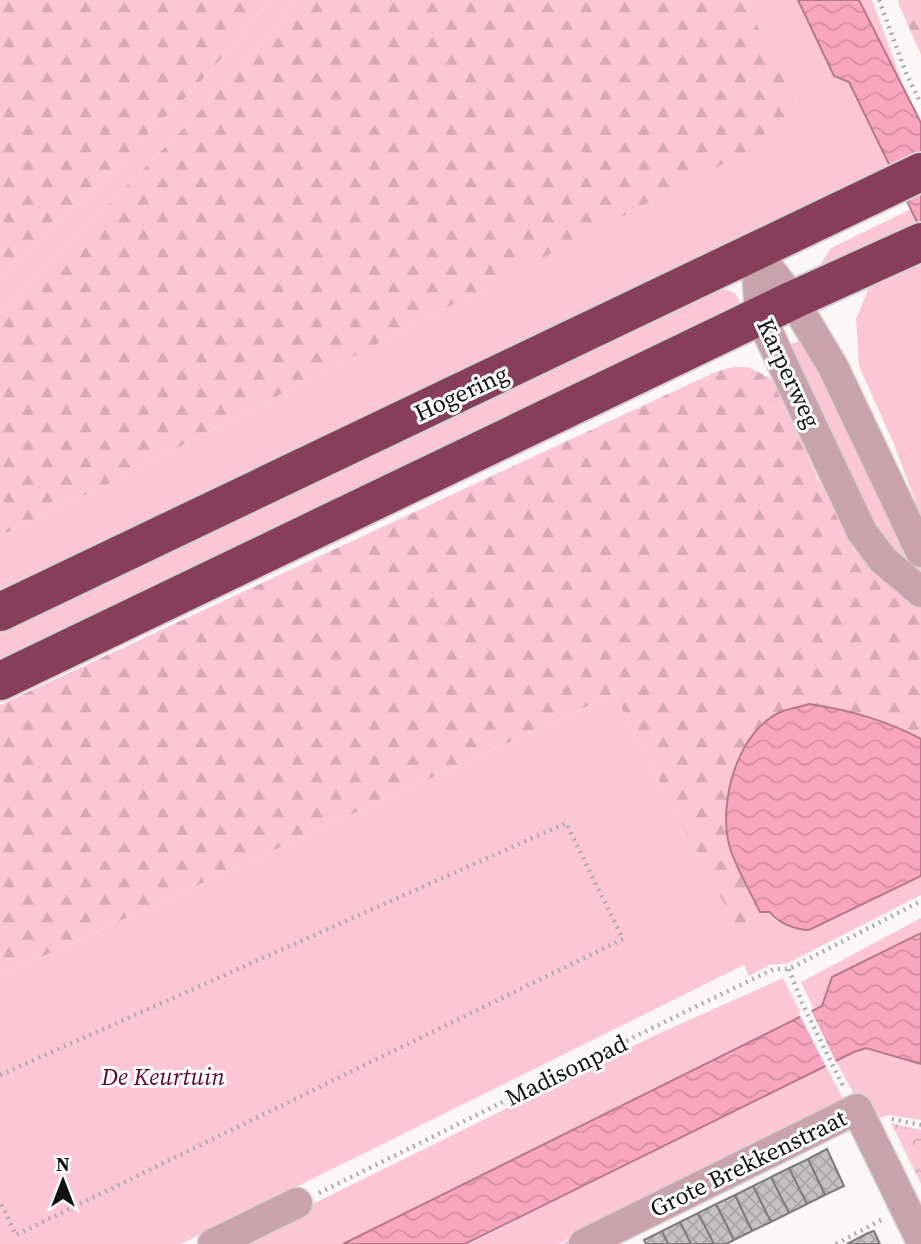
<svg xmlns="http://www.w3.org/2000/svg" width="921" height="1244" viewBox="0 0 921 1244" font-family="'Source Serif 4',serif">
  <style>
    .green { fill: #fcc6d6 }
    .forest { fill: url(#forest-firs) }
    .park { fill: url(#park-crowns) }
    .water { fill: url(#water-waves); stroke: #b4798c; stroke-width: 2 }
    .pier { fill: #fbf7f8 }
    .building { fill: url(#building-cross-hatch); stroke: #7e7a7b; stroke-width: 2 }
    .lines { fill: none; stroke-linecap: round; stroke-linejoin: round }
    .minor-casing { stroke: #d6d2d3; stroke-width: 33 }
    .highway-casing { stroke: #d6d2d3; stroke-width: 42 }
    .path { stroke: #adaaab; stroke-width: 4.5; stroke-dasharray: 2 5; stroke-linecap: butt }
    .minor { stroke: #c8a2ad; stroke-width: 30 }
    .highway { stroke: #873e59; stroke-width: 38 }
    .labels { text-anchor: middle; dominant-baseline: central; stroke-width: 6; stroke-linejoin: round; paint-order: stroke }
    .street-label { font-size: 24px; fill: #131212; stroke: #fff }
    .park-label { font-size: 24px; font-style: italic; fill: #650033; stroke: #fff }
  </style>
  <defs>
    <pattern id="forest-firs" width="22" height="20" patternUnits="userSpaceOnUse" patternTransform="scale(1.75)"><rect width="22" height="20" fill="#fcc6d6"/><path d="M5 1l3.5 6h-7zM16 11l3.5 6h-7z" fill="#d7a9b7"/></pattern>
    <pattern id="park-crowns" width="20" height="18" patternUnits="userSpaceOnUse" patternTransform="scale(1.75)"><rect width="20" height="18" fill="#fcc6d6"/><path d="M2 6a3 3 0 1 1 6 0M12 15a3 3 0 1 1 6 0" fill="none" stroke="#d7a9b7"/></pattern>
    <pattern id="water-waves" width="16" height="10" patternUnits="userSpaceOnUse" patternTransform="scale(1.75)"><rect width="16" height="10" fill="#f9a5c0"/><path d="M0 5q4-4 8 0t8 0" fill="none" stroke="#d58da4"/></pattern>
    <pattern id="building-cross-hatch" width="8" height="8" patternUnits="userSpaceOnUse" patternTransform="scale(1.75)"><rect width="8" height="8" fill="#c5c1c2"/><path d="M0 0l8 8M0 8l8-8" fill="none" stroke="#a8a5a6"/></pattern>
  </defs>
  <rect width="100%" height="100%" fill="#fbf7f8"/>
  <!-- green -->
  <path class="green" d="M269,0H296L264,43L178,134L0,314V281L194,89L236,42Z
    M745,0H798L834,76L849,82L891,169L0,589V536L110,483L803,122Z
    M859,0H872L902,82L863,8Z
    M911,209L919,227L820,275L821,264L831,248Z
    M921,259V517L893,442L859,366L856,319L869,287L882,278Z
    M722,289C734,291 738,295 741,306L0,666V631Z
    M805,339L921,568V578L885,551L791,344Z
    M614,694L738,929L770,912L774,920L809,930L921,876V895L786,964H771L749,976L744,965L181,1244H0V976Z
    M921,918V933L832,977L822,1006L814,1010L801,982Z
    M783,978L802,1016L346,1244H231L660,1033Z
    M866,1048L921,1064V1120L888,1115L869,1122L836,1061Z
    M826,1066L843,1099L837,1102L836,1114L570,1244H561L736,1154L558,1244H469Z"/>
  <!-- forest -->
  <path class="forest" d="M0,0H269L236,42L194,89L0,281Z
    M296,0H745L804,122L110,483L0,536V314L178,134L264,43Z
    M898,0H921V55L899,5Z
    M732,367H748L776,381L798,420L804,447L816,476L835,509L854,551L871,562L921,607V739C889,722 816,696 781,712C758,722 740,750 733,774C727,799 723,823 731,848C737,870 750,891 760,912H770L738,930L614,694L0,976V705L713,373Z"/>
  <!-- park -->
  <path class="park" d="M891,1123L921,1130V1184Z"/>
  <!-- water -->
  <path class="water" d="M798,0H859L921,123V230L849,82L834,76Z
    M809,704C846,709 888,721 921,739V876L809,930C797,930 777,923 770,912H760C750,891 737,870 730,848C717,805 737,729 783,711C791,708 801,707 809,704Z
    M921,933V1064L866,1048L854,1052L465,1244H343L822,1006L832,977Z"/>
  <!-- pier -->
  <path class="pier" d="M810,1008L837,1064L827,1069L799,1014Z"/>
  <!-- building -->
  <path class="building" d="M827,1149L844,1186L825,1195L808,1159Z
    M808,1159L825,1195L807,1204L789,1168Z
    M789,1168L807,1204L789,1213L771,1177Z
    M771,1177L789,1213L771,1222L753,1186Z
    M753,1186L771,1222L752,1231L735,1195Z
    M735,1195L752,1231L734,1240L716,1204Z
    M716,1204L734,1240L726,1244H714L698,1213Z
    M698,1213L714,1244H691L680,1222Z
    M680,1222L691,1244H668L662,1231Z
    M662,1231L668,1244H646L644,1240Z
    M874,1231L880,1244H847L868,1233Z"/>
  <g class="lines">
    <!-- minor casing -->
    <g class="minor-casing">
      <path id="minor" d="M756,252L760,316L862,532L883,560L921,592
        M756,252L793,300L833,367L921,552
        M213,1244L297,1203
        M584,1244L857,1109L921,1240"/>
    </g>
    <!-- highway casing -->
    <g class="highway-casing">
      <path id="highway" d="M0,612L921,172
        M0,681L793,300L921,242"/>
    </g>
    <!-- path -->
    <path class="path" d="M879,0L906,73L921,104
      M789,969L802,1003L843,1086
      M0,1075L566,823L623,939L16,1235L0,1201
      M892,1119L921,1125
      M319,1193L699,1005L774,969H789L921,901
      M836,1244L883,1219"/>
    <!-- minor -->
    <use href="#minor" class="minor"/>
    <!-- highway -->
    <use href="#highway" class="highway"/>
  </g>
  <g class="labels">
    <!-- street labels -->
    <g class="street-label">
      <text transform="translate(789 373) rotate(65)">Karperweg</text>
      <text transform="translate(461 393) rotate(-25)">Hogering</text>
      <text transform="translate(566 1070) rotate(-26)">Madisonpad</text>
      <text transform="translate(748 1163) rotate(-26)">Grote Brekkenstraat</text>
    </g>
    <!-- park labels -->
    <g class="park-label">
      <text x="163" y="1076">De Keurtuin</text>
    </g>
  </g>
  <!-- north arrow -->
  <g transform="translate(63 1181)" stroke="#ffffff" stroke-width="5" paint-order="stroke">
  <path d="M0-5L12 26L0 18L-12 26Z" fill="#131212"/>
  <text y="-10" font-size="19" font-weight="bold" text-anchor="middle" fill="#131212">N</text>
  </g>
</svg>
